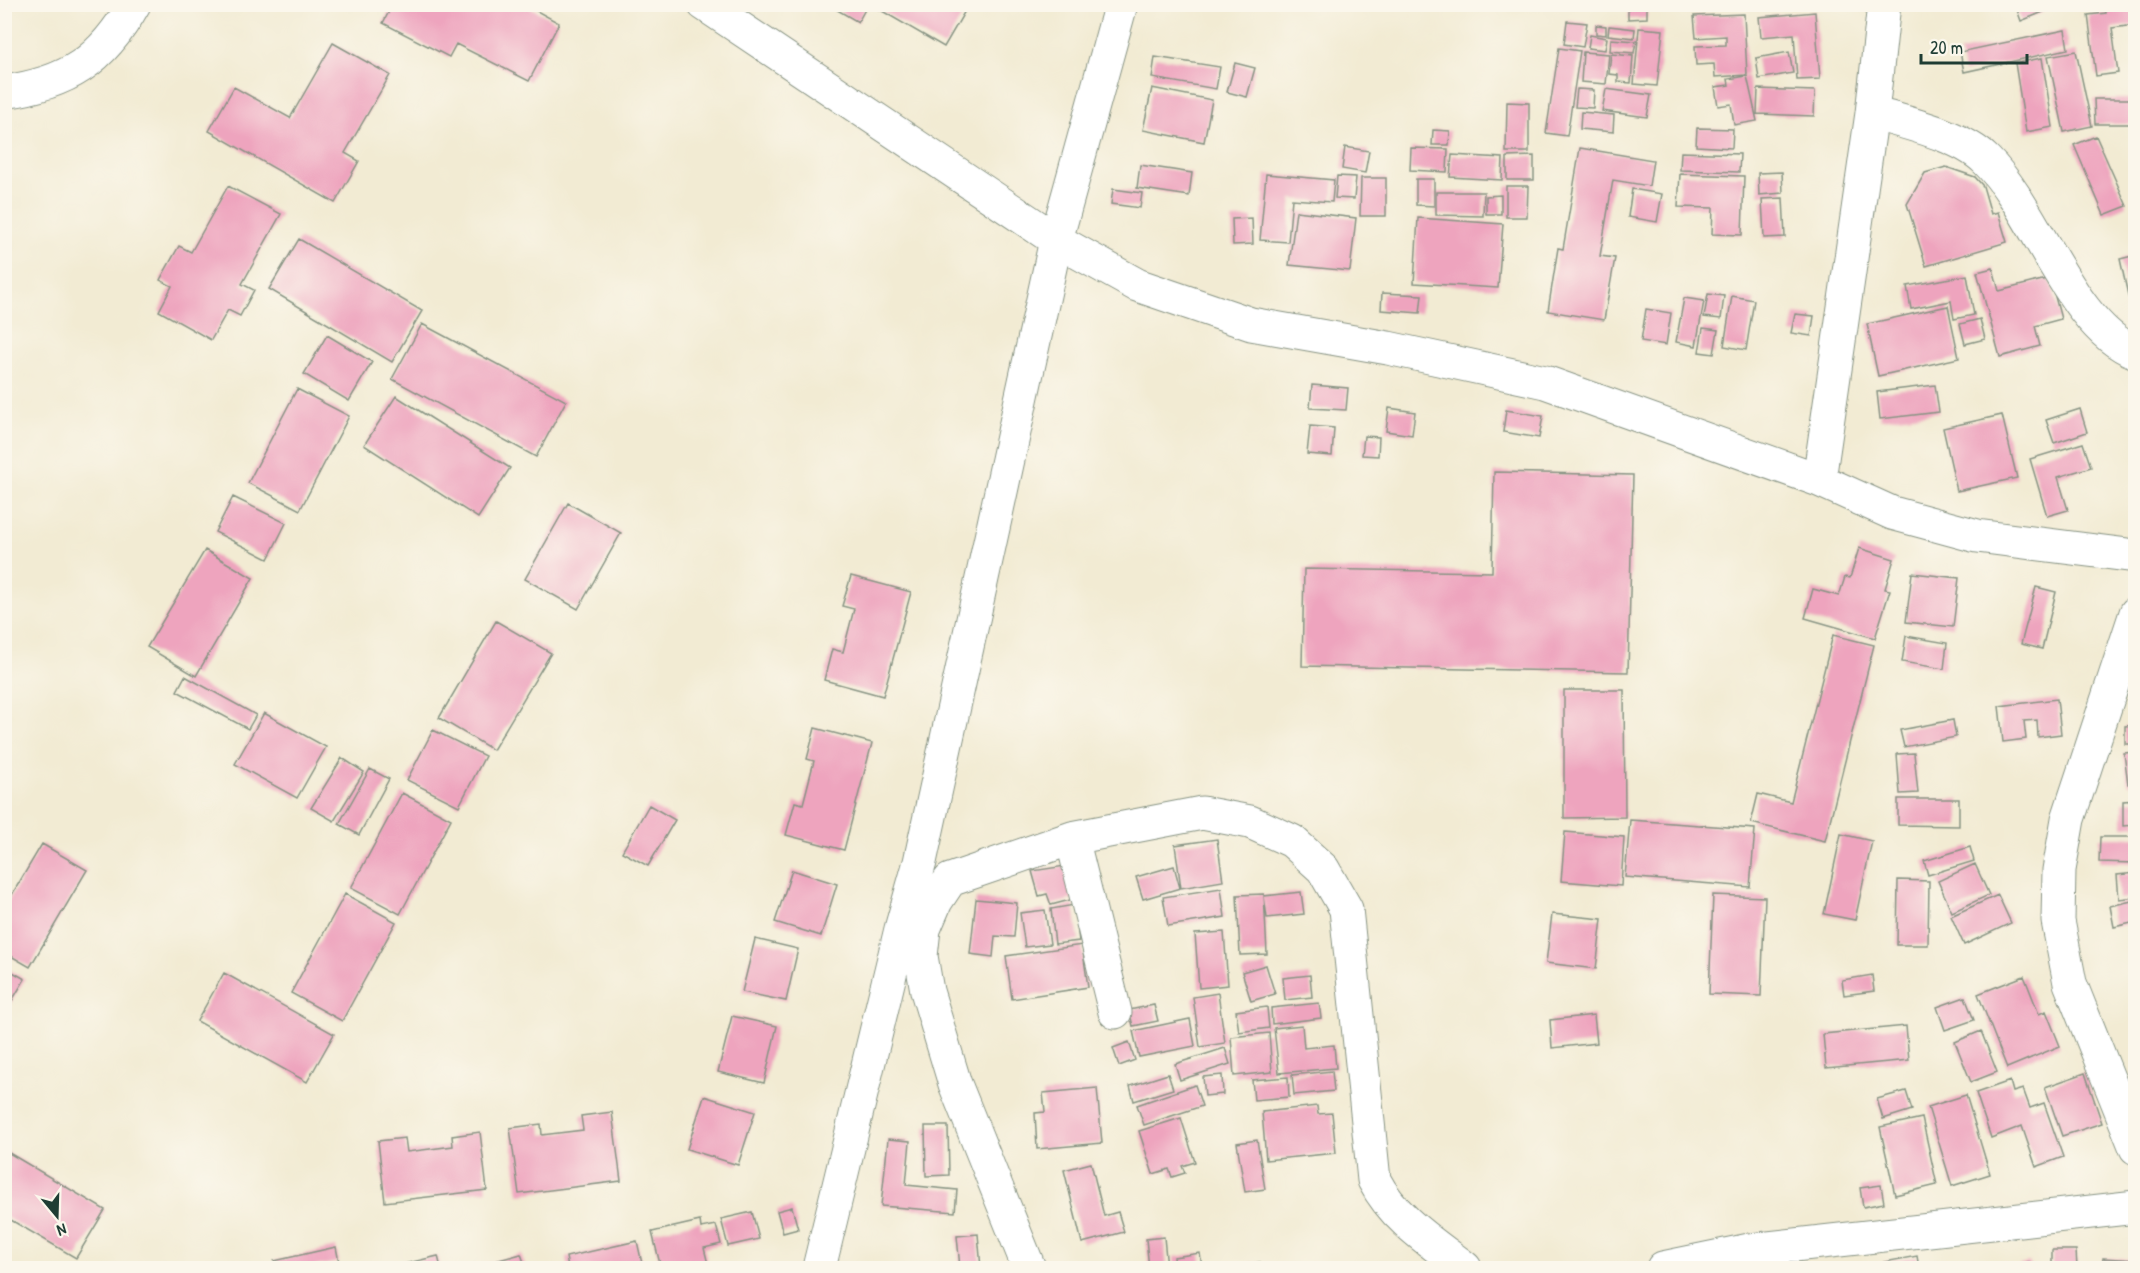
<svg xmlns="http://www.w3.org/2000/svg" width="2140" height="1273" viewBox="0 0 2140 1273" font-family="'Patrick Hand',sans-serif">
  <style>
    .building { fill: #eea4be }
    .lines { fill: none; stroke-linecap: round; stroke-linejoin: round }
    .minor-casing { stroke: #889484; stroke-width: 35 }
    .minor { stroke: #fff; stroke-width: 33 }
  </style>
  <rect width="100%" height="100%" fill="#fbf7ec"/>
  <filter id="ink" filterUnits="userSpaceOnUse"><feTurbulence type="fractalNoise" baseFrequency=".0167" numOctaves="2"/><feDisplacementMap in="SourceGraphic" scale="12" xChannelSelector="R" yChannelSelector="G"/><feConvolveMatrix kernelMatrix="1 2 1 2 8 2 1 2 1" color-interpolation-filters="sRGB"/></filter>
  <filter id="wash" filterUnits="userSpaceOnUse"><feTurbulence type="fractalNoise" baseFrequency=".008" numOctaves="4" result="noise"/><feDisplacementMap in="SourceGraphic" scale="24" xChannelSelector="R" yChannelSelector="G"/><feGaussianBlur stdDeviation="1.35" result="paint"/><feColorMatrix in="noise" values="0 0 0 0 0 0 0 0 0 0 0 0 0 0 0 0 0 1.4 0 .05"/><feComposite in="paint" operator="in"/></filter>
  <g filter="url(#wash)">
    <rect width="100%" height="100%" fill="#f2ebd3"/>
    <g id="blocks">
      <!-- building -->
      <path class="building" d="M393,4H524L559,23L529,81L456,44L449,57L383,23Z
        M827,4H868L858,22Z
        M870,4H969L944,47Z
        M1628,4H1647V18L1628,19Z
        M2015,4H2040L2043,12L2021,21Z
        M2045,5H2062L2047,10Z
        M2105,5H2136V25L2112,28L2118,73L2096,76L2088,15L2106,13Z
        M1815,12L1820,79L1797,80L1794,34L1761,37L1759,17Z
        M1744,14L1747,75L1715,77L1714,64L1696,65L1695,46L1726,45V36L1696,38L1694,16Z
        M1567,21L1587,23L1583,47L1564,44Z
        M1596,25L1606,26V35L1596,34Z
        M1609,26L1635,29L1634,38L1608,35Z
        M1639,28L1663,30L1657,86L1634,84Z
        M2065,30L2068,49L1964,72L1960,52Z
        M1590,35L1607,38L1605,50L1588,48Z
        M1611,39L1636,41L1634,53L1610,51Z
        M333,43L390,75L345,153L359,161L335,203L209,131L234,87L290,118Z
        M1559,48L1580,51L1567,136L1546,133Z
        M2076,51L2092,126L2064,132L2048,56Z
        M1583,52L1609,54L1606,84L1581,82Z
        M1789,52L1793,73L1759,79L1756,58Z
        M1611,54L1633,56L1631,83L1618,82V75L1609,74Z
        M1155,57L1220,67L1216,89L1152,78Z
        M2042,58L2053,127L2026,132L2015,63Z
        M1235,63L1255,68L1247,97L1227,92Z
        M1747,76L1757,121L1734,125L1731,104L1718,106L1715,87L1729,85L1728,79Z
        M1152,88L1212,100L1204,142L1143,130Z
        M1577,89L1594,90L1593,108L1575,107Z
        M1606,89L1651,95L1647,117L1602,111Z
        M1758,89L1815,91L1814,116L1757,114Z
        M2094,99H2136V124H2095Z
        M1507,102L1529,103V152H1506Z
        M1581,112L1614,115L1613,132L1580,129Z
        M1697,128L1733,129L1732,148L1696,146Z
        M1433,130L1450,131L1449,145H1432Z
        M2096,136L2127,206L2104,215L2074,145Z
        M1345,147L1369,151L1365,173L1342,169Z
        M1411,148L1448,149L1447,172L1410,170Z
        M1580,148L1653,160L1649,186L1613,180L1600,256L1615,258L1604,320L1548,311L1558,248L1563,249Z
        M1681,152L1740,154L1739,172L1680,170Z
        M1452,155L1503,158L1502,180L1450,177Z
        M1534,156V180H1507V157Z
        M1140,165L1192,173L1189,196L1137,188Z
        M1946,167L1975,177L1983,186L1991,214L1998,212L2007,242L1926,266L1907,204L1925,173Z
        M1782,172L1783,193L1759,195L1758,173Z
        M1266,174L1334,180L1332,202L1292,199L1288,242L1260,240Z
        M1680,174L1744,176L1742,235L1712,234L1713,208L1678,207Z
        M1337,176L1356,177L1354,199L1335,198Z
        M1361,178H1386V216H1360Z
        M1416,179H1434V206L1416,205Z
        M228,186L281,214L242,284L254,290L240,316L228,310L211,340L159,311L172,286L160,280L179,246L191,252Z
        M1506,186H1528L1527,217H1506Z
        M1113,189L1142,193L1140,208L1111,204Z
        M1632,189L1662,194L1657,222L1628,217Z
        M1436,192H1484L1483,216L1436,215Z
        M1501,195V214H1486V196Z
        M1783,198L1785,237L1764,238L1762,199Z
        M1296,211L1356,218L1350,271L1289,265Z
        M1252,218L1253,244L1233,245L1232,219Z
        M1418,218L1503,224L1498,288L1414,283Z
        M299,239L422,311L392,362L269,289Z
        M2136,255V312L2132,313L2120,259Z
        M1993,268L1999,291L2050,278L2061,319L2035,326L2040,346L2000,357L1977,272Z
        M1967,275L1974,315L1954,319L1951,301L1911,309L1907,286Z
        M1382,293L1422,295L1420,313L1381,310Z
        M1708,294L1724,296L1721,319L1704,317Z
        M1732,296L1754,300L1746,350L1724,346Z
        M1684,298L1704,301L1696,346L1676,342Z
        M1948,306L1959,358L1878,376L1867,324Z
        M1646,309L1671,313L1666,345L1641,341Z
        M1795,314L1814,316L1811,336L1791,333Z
        M1980,319L1985,339L1965,344L1960,324Z
        M422,324L566,401L536,457L392,379Z
        M1703,328L1718,330L1714,354L1699,352Z
        M327,335L372,362L349,401L304,374Z
        M1312,385L1348,388L1346,410L1310,408Z
        M1935,385L1939,412L1880,419L1877,392Z
        M297,389L349,416L300,510L248,483Z
        M396,396L510,468L478,518L364,445Z
        M1389,408L1415,412L1412,435L1386,431Z
        M2080,409L2087,432L2054,443L2046,420Z
        M1506,410L1543,416L1539,438L1503,432Z
        M2002,415L2017,478L1957,491L1943,428Z
        M1310,426L1334,428L1332,456L1307,454Z
        M1364,436L1379,437L1378,456L1362,455Z
        M2083,443L2091,467L2058,477L2068,510L2047,516L2030,459Z
        M1494,472L1633,475L1628,672L1302,666L1304,569L1492,572Z
        M233,497L286,523L268,559L215,532Z
        M568,503L621,533L578,609L525,579Z
        M1859,548L1894,559L1885,589L1890,590L1875,638L1805,618L1813,589L1839,596L1845,577L1850,578Z
        M205,550L253,578L196,676L147,647Z
        M1912,573L1959,578L1953,627L1906,622Z
        M851,576L911,592L883,696L824,680L832,649L843,652L854,609L842,606Z
        M2036,587L2056,592L2042,649L2021,644Z
        M496,621L551,653L493,750L439,718Z
        M1833,635L1874,645L1825,841L1751,823L1758,794L1791,802Z
        M1906,636L1947,643L1944,669L1902,662Z
        M185,676L256,715L248,729L177,691Z
        M1564,690H1624L1625,817L1564,818Z
        M2057,699L2061,734L2038,737L2037,720L2024,721L2026,739L2003,742L1999,706Z
        M264,713L326,747L297,798L235,764Z
        M1953,720L1956,737L1904,747L1900,730Z
        M2136,725V744H2125V726Z
        M815,728L872,743L844,850L786,835L795,802L803,804L814,761L807,759Z
        M433,730L485,756L459,806L407,780Z
        M2136,752V784H2128L2124,753Z
        M1914,753L1918,793L1900,794L1897,754Z
        M342,758L364,772L334,821L311,808Z
        M370,769L389,779L359,835L339,824Z
        M402,793L451,819L400,914L351,888Z
        M1898,799H1959V826L1898,825Z
        M2136,800V825L2123,826V801Z
        M649,805L675,820L648,866L622,852Z
        M1630,820L1755,829L1750,887L1625,877Z
        M1565,832L1624,837L1621,886L1561,881Z
        M1841,834L1872,841L1855,920L1824,914Z
        M2100,837H2136V863L2099,862Z
        M1217,839L1223,881L1181,888L1175,845Z
        M42,844L87,870L30,967L4,952V908Z
        M1970,847L1974,861L1928,875L1924,861Z
        M1975,864L1989,895L1952,912L1938,881Z
        M1065,866L1074,899L1051,905L1047,894L1039,896L1032,871Z
        M1174,866L1180,888L1143,899L1136,877Z
        M792,870L837,884L821,936L775,922Z
        M2136,873V897L2119,899L2117,875Z
        M1898,880L1929,881L1928,945H1897Z
        M1221,888L1225,917L1168,926L1163,897Z
        M1301,892L1304,914L1267,918L1264,896Z
        M345,894L396,922L342,1021L291,993Z
        M1264,894L1267,954L1240,955L1237,895Z
        M1713,895L1765,897L1761,996L1709,994Z
        M1998,895L2011,923L1964,945L1951,916Z
        M976,899L1017,903L1014,937L995,936L993,957L970,954Z
        M2136,900V922L2114,927L2110,906Z
        M1074,905L1079,941L1055,944L1051,909Z
        M1045,910L1050,944L1025,947L1020,913Z
        M1552,914L1602,919L1596,969L1546,963Z
        M1224,932L1228,985L1199,988L1195,934Z
        M755,939L798,949L786,1001L742,992Z
        M1082,945L1088,987L1012,999L1006,956Z
        M1266,965L1275,994L1251,1001L1242,972Z
        M4,967L25,979L4,1014Z
        M224,973L334,1034L307,1082L197,1021Z
        M1310,975L1312,997L1285,1000L1283,978Z
        M1872,975L1874,991L1844,995L1842,980Z
        M2024,976L2039,1014L2046,1011L2060,1046L2007,1068L1978,994Z
        M1218,993L1225,1043L1200,1047L1193,997Z
        M1965,997L1974,1020L1945,1030L1937,1007Z
        M1319,1003L1321,1018L1272,1024L1271,1008Z
        M1154,1005L1158,1021L1133,1026L1129,1010Z
        M1267,1007L1269,1028L1239,1032L1236,1011Z
        M1594,1015L1597,1043L1552,1048L1550,1020Z
        M732,1016L777,1026L764,1083L718,1072Z
        M1190,1019L1195,1046L1139,1057L1133,1031Z
        M1302,1025L1304,1048L1334,1045L1336,1068L1279,1073L1274,1028Z
        M1906,1026L1909,1060L1826,1068L1823,1034Z
        M1981,1031L1997,1072L1971,1082L1955,1042Z
        M1269,1033L1272,1072L1234,1076L1231,1037Z
        M1129,1042L1135,1060L1119,1066L1113,1048Z
        M1225,1048L1230,1064L1180,1080L1175,1064Z
        M1332,1071L1334,1091L1294,1095L1292,1075Z
        M2085,1073L2102,1123L2062,1136L2045,1087Z
        M1168,1074L1173,1089L1134,1101L1130,1086Z
        M1222,1075L1223,1094L1205,1096L1203,1077Z
        M1288,1077L1289,1097L1254,1100L1252,1080Z
        M2010,1081L2013,1092L2023,1089L2030,1108L2044,1103L2063,1157L2036,1167L2022,1126L1991,1138L1976,1093Z
        M1195,1085L1202,1106L1144,1125L1137,1105Z
        M1097,1088L1102,1143L1037,1149L1035,1113L1045,1112L1043,1093Z
        M1906,1091L1912,1110L1883,1119L1877,1099Z
        M1966,1095L1990,1174L1952,1186L1928,1107Z
        M704,1096L755,1112L738,1165L687,1149Z
        M1317,1106L1318,1114L1332,1113L1336,1153L1266,1160L1262,1112Z
        M612,1112L621,1181L519,1194L510,1128L541,1124L542,1135L583,1130L581,1116Z
        M1181,1118L1195,1162L1182,1166L1185,1173L1172,1177L1169,1169L1153,1174L1139,1131Z
        M1922,1118L1937,1185L1895,1195L1880,1127Z
        M925,1126H948L949,1175L926,1176Z
        M480,1132L487,1190L385,1202L378,1141L405,1138L407,1152L453,1146L452,1136Z
        M888,1139L910,1141L906,1185L957,1190L955,1212L881,1206Z
        M1257,1140L1265,1189L1245,1192L1237,1143Z
        M4,1150L105,1210L76,1258L4,1216Z
        M1091,1163L1104,1216L1118,1212L1124,1232L1082,1243L1064,1170Z
        M1881,1185L1884,1203L1863,1207L1860,1188Z
        M792,1207L798,1229L783,1233L777,1211Z
        M752,1212L759,1239L728,1246L721,1219Z
        M700,1221L701,1228L716,1225L721,1244L704,1248L709,1268H661L652,1232Z
        M978,1234L981,1268H960L957,1236Z
        M1164,1237L1167,1268H1149L1146,1239Z
        M637,1241L643,1268H625L624,1265L608,1268H568L566,1257Z
        M336,1247L339,1262L307,1268H275L274,1261Z
        M2052,1250H2076L2077,1268H2052Z
        M1200,1253L1202,1268H1175L1174,1257Z
        M521,1254L526,1268H477V1266Z
        M438,1256L441,1268H401L400,1265Z
        M1917,1256L1919,1268H1885L1884,1262Z
        M2103,1258L2136,1260V1268H2102Z
        M1260,1262V1268H1239V1265Z
        M2029,1262L2030,1268H2005Z
        M1954,1266H1981V1268H1954Z"/>
    </g>
  </g>
  <g filter="url(#ink)">
    <use href="#blocks" fill-opacity="0" stroke="#889484" stroke-width="1.5"/>
    <g class="lines">
      <!-- minor casing -->
      <g class="minor-casing">
        <path id="minor" d="M704,4L1056,240L1137,285L1251,324L1388,348L1545,382L1819,480L1892,513L1977,536L2136,556
          M4,92C68,83 102,61 134,4
          M1872,113C1906,123 1961,135 1986,160C2037,210 2071,328 2136,352
          M1819,480L1872,113L1884,4
          M2136,613L2068,819L2059,870L2058,921L2070,983L2136,1148
          M1072,838L1115,1012
          M819,1268L901,929L920,862L1056,240L1121,4
          M1029,1268L955,1084L927,991L921,956L924,929L936,901L950,880L1072,838L1202,813L1250,822L1292,841L1323,869L1346,909L1374,1180C1394,1219 1431,1242 1465,1268
          M1663,1268L1750,1250L2136,1207"/>
      </g>
      <!-- minor -->
      <use href="#minor" class="minor"/>
    </g>
  </g>
  <!-- margin -->
  <rect width="2140" height="1273" fill="none" stroke="#fbf7ec" stroke-width="24"/>
  <!-- north arrow -->
  <g transform="translate(57 1216) rotate(161)" stroke="#fbf7ec" stroke-width="4.5" paint-order="stroke">
  <path d="M0-4.5L10 22L0 15L-10 22Z" fill="#1f3d34"/>
  <text y="-9" font-size="16" font-weight="bold" text-anchor="middle" fill="#1f3d34">N</text>
  </g>
  <!-- scale -->
  <path d="M1921 54v9h106v-9" fill="none" stroke="#1f3d34" stroke-width="3"/>
  <text x="1930" y="54" font-size="18" fill="#1f3d34" stroke="#fbf7ec" stroke-width="4.5" paint-order="stroke">20 m</text>
</svg>
